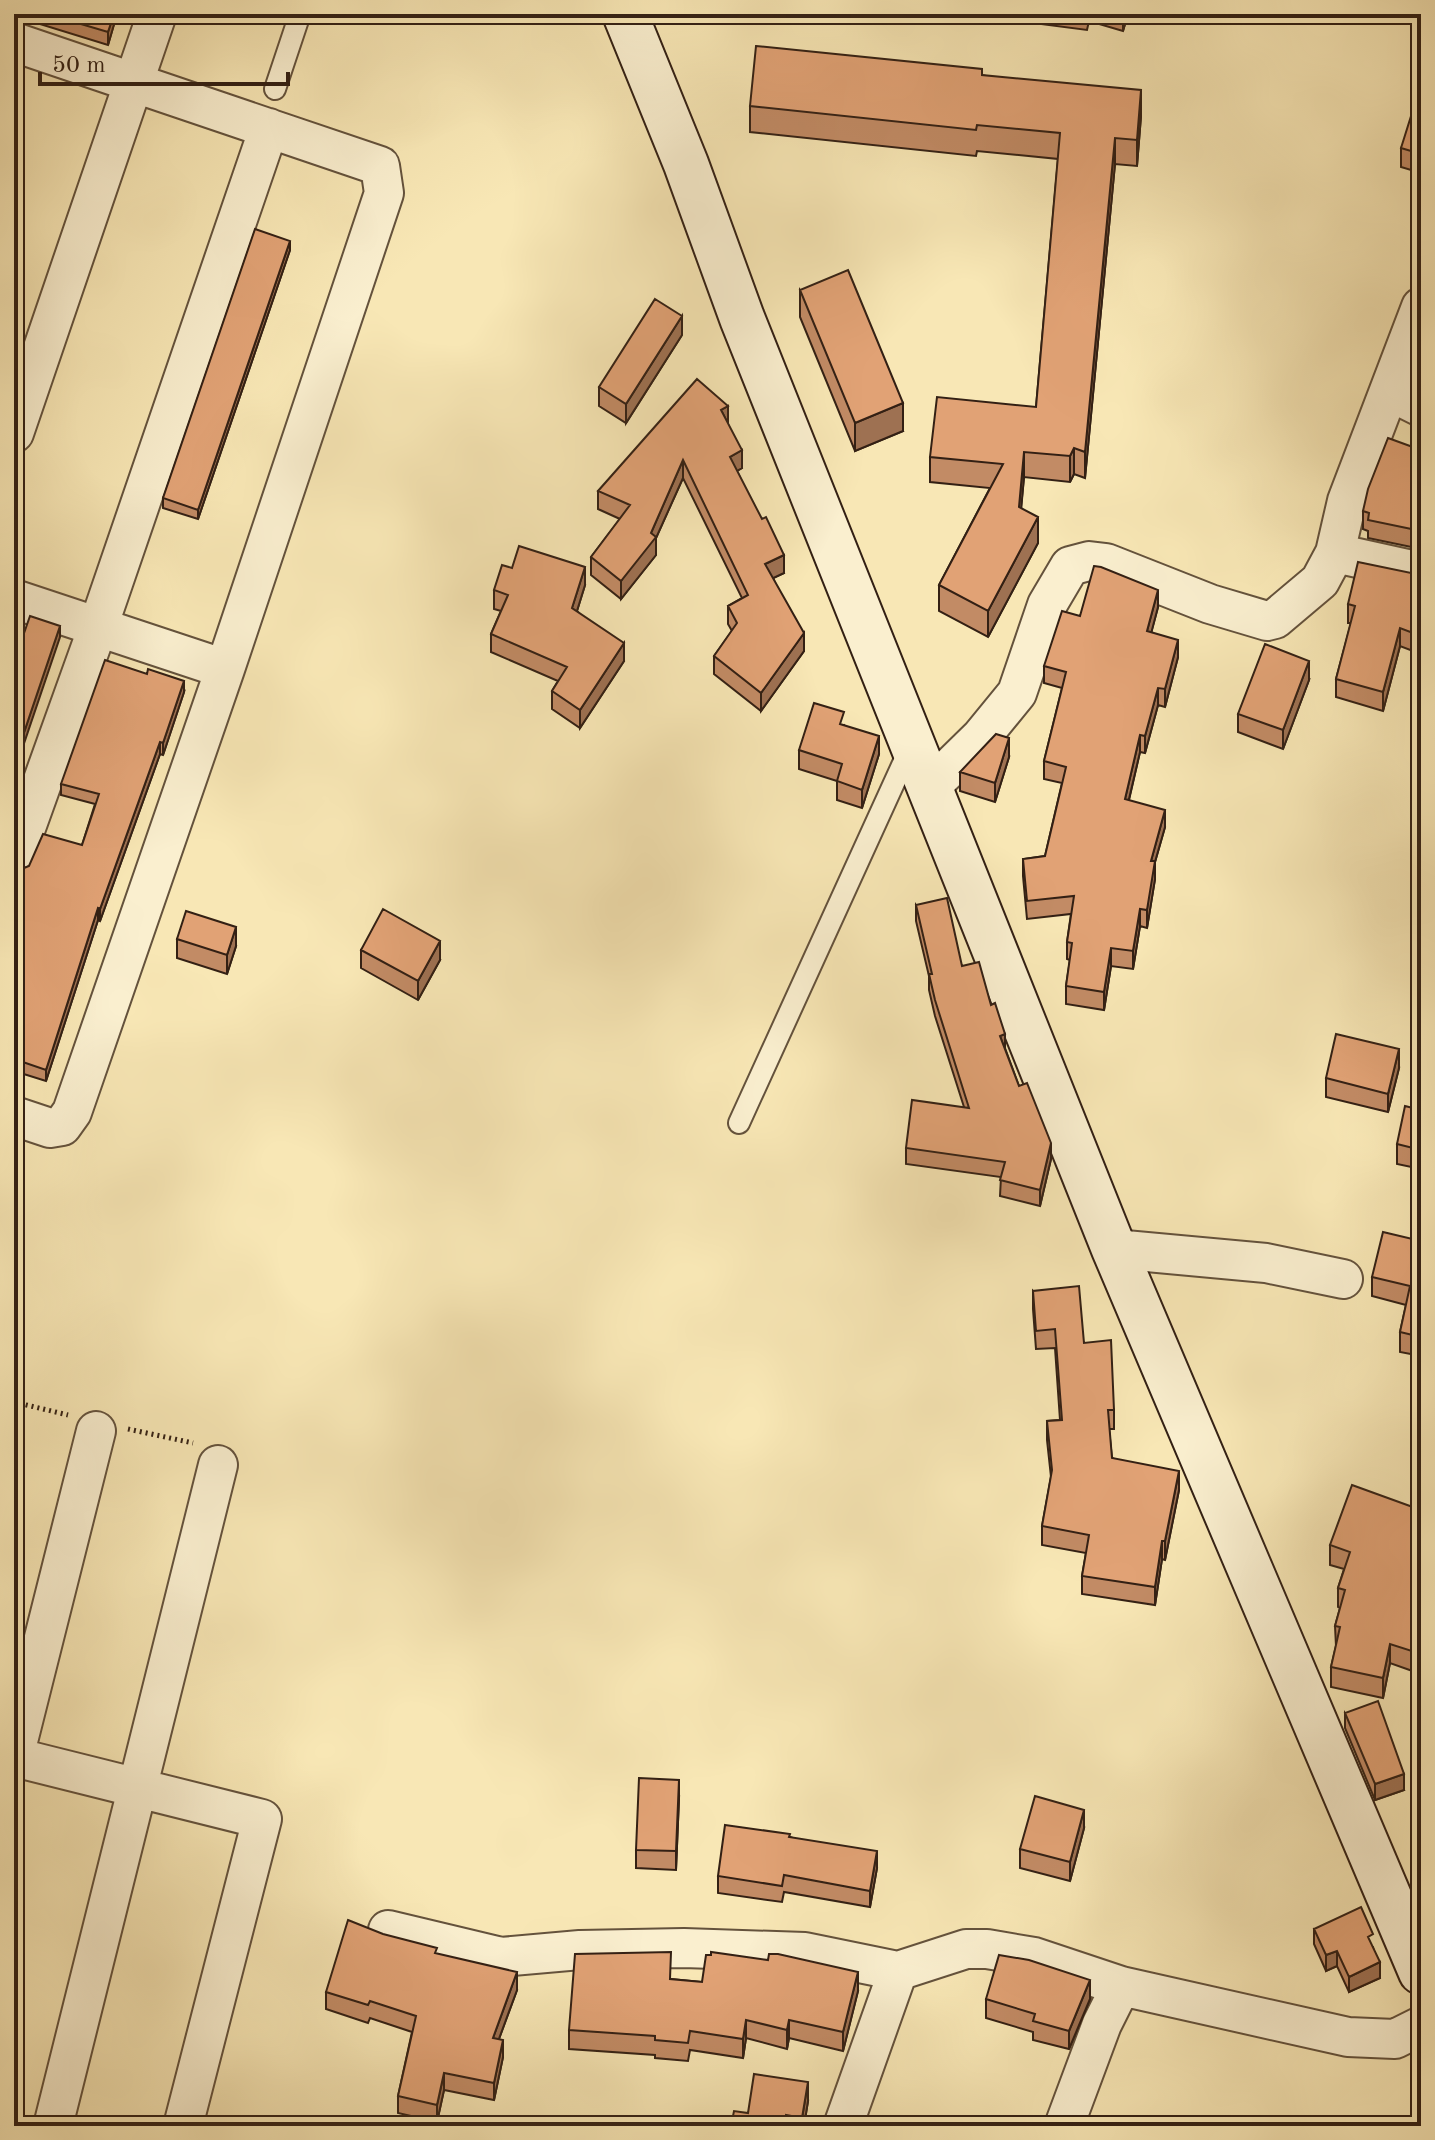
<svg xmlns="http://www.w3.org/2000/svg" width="1435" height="2140" viewBox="0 0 1435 2140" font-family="'Old Standard TT',serif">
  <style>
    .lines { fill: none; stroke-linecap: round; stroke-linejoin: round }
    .lane-casing { stroke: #64523c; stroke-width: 24 }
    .street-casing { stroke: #64523c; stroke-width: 42 }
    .secondary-casing { stroke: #332014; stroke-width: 48 }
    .path { stroke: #332014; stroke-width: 5; stroke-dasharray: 2 4; stroke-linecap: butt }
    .lane { stroke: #faefcf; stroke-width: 20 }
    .street { stroke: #faefcf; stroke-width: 38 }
    .secondary { stroke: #faefcf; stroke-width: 44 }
    .wall { fill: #c28b65; stroke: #332014; stroke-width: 2 }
    .shaded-wall { fill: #9e7152; stroke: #332014; stroke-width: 2 }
    .building { fill: #e1a275; stroke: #332014; stroke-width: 2 }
  </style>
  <rect width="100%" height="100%" fill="#f8e7b5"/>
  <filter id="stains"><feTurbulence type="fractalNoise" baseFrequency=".0025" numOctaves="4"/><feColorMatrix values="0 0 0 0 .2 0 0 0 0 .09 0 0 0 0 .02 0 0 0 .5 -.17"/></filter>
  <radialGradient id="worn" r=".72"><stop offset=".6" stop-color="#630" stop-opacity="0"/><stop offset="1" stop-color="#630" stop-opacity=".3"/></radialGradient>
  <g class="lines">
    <!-- lane casing -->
    <g class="lane-casing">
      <path id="lane" d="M275,89L300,14
        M739,1123L910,748"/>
    </g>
    <!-- street casing -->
    <g class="street-casing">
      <path id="street" d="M14,42L380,166L384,193L225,669L72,1112L62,1126L50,1128L14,1116
        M1389,391L1421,407
        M14,433L157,14
        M1335,553L1421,572
        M14,599L225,669
        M929,788L981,737L1017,693L1047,605L1070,566L1089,561L1106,563L1210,604L1267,621L1275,619L1320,581L1335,553L1347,501L1421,307
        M14,861L98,627L269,128
        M1114,1249L1266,1263L1343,1279
        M14,1757L262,1819L183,2126
        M14,1757L96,1431
        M388,1930L501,1957L580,1950L684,1948L805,1952L898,1971L966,1949H987L1034,1957L1121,1986L1348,2037L1395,2039L1421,2026
        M53,2126L218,1465
        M843,2126L898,1971
        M1064,2126L1102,2024L1121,1986"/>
    </g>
    <!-- secondary casing -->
    <g class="secondary-casing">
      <path id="secondary" d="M625,14L686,164L742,318L1114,1249L1421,1972"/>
    </g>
    <!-- path -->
    <path class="path" d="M14,1402L68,1415
      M128,1429L193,1443"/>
    <!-- lane -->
    <use href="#lane" class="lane"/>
    <!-- street -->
    <use href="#street" class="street"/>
    <!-- secondary -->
    <use href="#secondary" class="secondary"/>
  </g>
  <!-- wall -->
  <path class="wall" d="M14,14H117L108,45L14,16Z
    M964,14H1128L1123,31L1089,21L1087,30L1010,20L1009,23L978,19V17Z
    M982,75L1141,116L1137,166L1115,164L1085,478L1074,474L1070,482L1024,477L1021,508L1038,543L988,637L939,611V585L990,488L930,482V457L1036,407L1058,159L977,151L976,156L750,132V106Z
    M1421,115V173L1401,167V148Z
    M290,250L198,519L163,508V498Z
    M800,290L903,431L855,451L800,317Z
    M682,335L626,423L599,406V387Z
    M728,424L742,468L737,471L784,573L773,578L804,651L761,711L714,674V656L732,631L728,624V606L742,598L683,478L656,538V555L621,599L591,575V557L620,519L598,509V491Z
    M1421,450V549L1368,538V531L1363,529V511Z
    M512,568L585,585L577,611L624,661L580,728L552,709V691L558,681L491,652V634L501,611L494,609V590Z
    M1417,575H1421V654L1400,646L1383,711L1336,697V679L1351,623H1348V604Z
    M1158,607L1151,633L1178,657L1165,707L1158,705L1145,753L1140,752L1129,800L1165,827L1155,862V879L1147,928L1140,926L1133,969L1111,966L1104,1010L1066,1004V986L1070,960L1067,959V942L1071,914L1027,919L1023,876V859L1045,856L1062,783L1044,779V761L1062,688L1044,683V666L1080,616Z
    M1309,680L1283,749L1238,732V714Z
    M184,692L163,755L160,754L100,921L98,920L46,1081L14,1071V871H17L82,845L95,804L61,795V784Z
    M844,725L879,754L862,808L837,800V781L799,769V750Z
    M1009,757L995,802L960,791V772Z
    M916,905L991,1005L1005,1048L1019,1086L1051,1159L1040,1206L1000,1196L1001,1177L906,1164V1148L964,1107L935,1016L929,990V976L916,921Z
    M177,939L236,946L227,974L177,958Z
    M361,950L440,960L418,1000L361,968Z
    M1399,1068L1388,1112L1326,1097V1078Z
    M1421,1110V1169L1397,1164V1144Z
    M1421,1241V1356L1400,1352V1332L1406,1305L1372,1296V1277Z
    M1033,1291L1084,1343L1114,1410V1429H1109L1112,1458L1179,1490L1165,1560L1162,1559L1155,1605L1082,1594V1576L1086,1553L1042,1545V1526L1051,1477L1047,1440V1421L1060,1420L1055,1348L1036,1349L1033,1309Z
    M1421,1510V1674L1390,1663L1383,1698L1331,1687V1667L1336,1646L1335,1626L1340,1608L1338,1607V1588L1344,1569L1330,1565V1545Z
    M1345,1713L1404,1790L1375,1800L1345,1728Z
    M679,1798L676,1870L636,1868V1850Z
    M1084,1828L1070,1881L1020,1868V1849Z
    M790,1837L877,1868L870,1907L784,1892L782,1902L718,1893V1876Z
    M1314,1929L1373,1947L1380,1978L1349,1992L1337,1966L1326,1971L1314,1944Z
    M437,1954L517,1990L499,2039L503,2057L494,2100L444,2090L437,2122L398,2113V2096L412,2032L370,2018L368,2023L326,2009V1992Z
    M671,1979L702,1982L858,1991L843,2051L789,2038L787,2049L746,2038L743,2058L690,2050L688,2061L655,2058V2055L569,2049V2030Z
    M986,1999H1090L1069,2049L1033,2040V2032L986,2018Z
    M808,2101L804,2126H731L748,2113Z"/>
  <!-- shaded-wall -->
  <path class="shaded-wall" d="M114,14H117L108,45V32Z
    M1124,14H1128L1123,31V17Z
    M1141,90V116L1137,166V140Z
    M1115,138V164L1085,478V452Z
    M290,241V250L198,519V510Z
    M682,316V335L626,423V404Z
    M903,403V431L855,451V423Z
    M728,406V424L721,410Z
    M1074,448V474L1070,482V456Z
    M742,450V468L730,475V457Z
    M1024,452V477L1019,533V507Z
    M683,460V478L656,538V555L621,599V581L651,533Z
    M1038,517V543L988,637V611Z
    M784,555V573L765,582V564Z
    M585,567V585L572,627V608Z
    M1158,590V607L1147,649V631Z
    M60,626V637L14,773V762Z
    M1400,628V646L1383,711V692Z
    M804,633V651L761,711V693Z
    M1178,640V657L1165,707V689Z
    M624,643V661L580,728V710Z
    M1309,661V680L1283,749V730Z
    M184,681V692L163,755V743Z
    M1158,688V705L1145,753V736Z
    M1140,735V752L1125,816V799Z
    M879,736V754L862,808V790Z
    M1009,738V757L995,802V783Z
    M160,742V754L100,921V909Z
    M1165,810V827L1155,862V879L1147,928V910L1151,861Z
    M98,908V920L46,1081V1070Z
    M1140,909V926L1133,969V951Z
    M236,927V946L227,974V955Z
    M440,941V960L418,1000V981Z
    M1111,948V966L1104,1010V992Z
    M1005,1034V1050L1000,1036Z
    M1399,1049V1068L1388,1112V1094Z
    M1051,1143V1159L1040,1206V1190Z
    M1179,1471V1490L1165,1560V1541Z
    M1162,1541V1559L1155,1605V1587Z
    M1390,1644V1663L1383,1698V1678Z
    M1404,1774V1790L1375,1800V1784Z
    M679,1780V1798L676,1870V1851Z
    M1084,1810V1828L1070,1881V1862Z
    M877,1851V1868L870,1907V1891Z
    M1337,1951V1966L1326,1971V1955Z
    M1380,1962V1978L1349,1992V1977Z
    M517,1972V1990L493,2055V2038Z
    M858,1972V1991L843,2051V2032Z
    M1090,1980V1999L1069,2049V2031Z
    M746,2020V2038L743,2058V2039Z
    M789,2020V2038L787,2049V2030Z
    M503,2040V2057L494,2100V2083Z
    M444,2073V2090L437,2122V2105Z
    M808,2082V2101L804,2126H802V2118Z"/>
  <!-- building -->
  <path class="building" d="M47,14H114L108,32Z
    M1070,14H1088L1087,16Z
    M756,46L982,69V75L1141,90L1137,140L1115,138L1085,452L1074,448L1070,456L1024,452L1019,507L1038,517L988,611L939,585L1003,464L930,457L937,397L1036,407L1060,133L977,125L976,130L750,106Z
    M1412,113L1421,115V154L1401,148Z
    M255,229L290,241L198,510L163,498Z
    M848,270L903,403L855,423L800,290Z
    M655,299L682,316L626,404L599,387Z
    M697,379L728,406L721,410L742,450L730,457L762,519L766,517L784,555L765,564L804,633L761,693L714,656L737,623L728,606L748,595L683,460L651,533L656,537L621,581L591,557L630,505L598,491Z
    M1388,438L1421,450V531L1368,520L1369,513L1363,511L1368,489Z
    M519,546L585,567L572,608L624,643L580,710L552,691L567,667L491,634L508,595L494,590L502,565L512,568Z
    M1358,562L1421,575V636L1400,628L1383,692L1336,679L1355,606L1348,604Z
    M1094,566L1101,567L1158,590L1147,631L1178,640L1165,689L1158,688L1145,736L1140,735L1125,799L1165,810L1151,861H1155L1147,910L1140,909L1133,951L1111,948L1104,992L1066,986L1072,943L1067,942L1074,896L1027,901L1023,859L1045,856L1066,767L1044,761L1066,672L1044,666L1062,611L1080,616Z
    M30,616L60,626L14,762V636L22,639Z
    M1265,644L1309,661L1283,730L1238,714Z
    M105,660L147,674L148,669L184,681L163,743L160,742L100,909L98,908L46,1070L14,1059V871H17L29,866L43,834L82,845L99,794L61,784Z
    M814,703L844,712L840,724L879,736L862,790L837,781L842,764L799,750Z
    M996,734L1009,738L995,783L960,772Z
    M947,898L962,966L979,962L991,1005L995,1003L1005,1034L1000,1036L1019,1086L1027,1083L1051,1143L1040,1190L1000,1180L1005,1162L906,1148L912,1100L969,1108L935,1000L929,974H932L916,905Z
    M383,909L440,941L418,981L361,950Z
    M186,911L236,927L227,955L177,939Z
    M1336,1034L1399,1049L1388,1094L1326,1078Z
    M1405,1106L1421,1110V1150L1397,1144Z
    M1383,1232L1421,1241V1337L1400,1332L1410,1286L1372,1277Z
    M1079,1286L1084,1343L1111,1340L1114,1410H1108L1112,1458L1179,1471L1165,1541H1162L1155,1587L1082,1576L1089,1535L1042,1526L1052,1470L1047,1421L1062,1420L1055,1329L1036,1331L1033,1291Z
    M1352,1485L1421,1510V1654L1390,1644L1383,1678L1331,1667L1340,1627L1335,1626L1345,1590L1338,1588L1350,1552L1330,1545Z
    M1378,1701L1404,1774L1375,1784L1345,1713Z
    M639,1778L679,1780L676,1851L636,1850Z
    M1035,1796L1084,1810L1070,1862L1020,1849Z
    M725,1825L790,1834L789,1837L877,1851L870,1891L784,1875L782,1886L718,1876Z
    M1361,1907L1373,1934L1368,1937L1380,1962L1349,1977L1337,1951L1326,1955L1314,1929Z
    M348,1920L383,1934L437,1948L435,1953L517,1972L493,2038L503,2040L494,2083L444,2073L437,2105L398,2096L416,2016L370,2001L368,2005L326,1992Z
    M671,1952L670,1979L702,1982L706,1955H711V1952L768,1960L769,1954H778L858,1972L843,2032L789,2020L787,2030L746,2020L743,2039L690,2031L688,2043L655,2040V2036L569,2030L575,1954Z
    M999,1955L1029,1960L1090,1980L1069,2031L1033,2021L1035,2014L986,1999Z
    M754,2074L808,2082L802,2118L786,2115L784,2126H731L734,2111L748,2113Z"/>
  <!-- margin -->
  <rect width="1435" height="2140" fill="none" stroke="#f8e7b5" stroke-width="48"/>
  <rect x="16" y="16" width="1403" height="2108" fill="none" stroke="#332014" stroke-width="4"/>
  <rect x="24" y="24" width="1387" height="2092" fill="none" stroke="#332014" stroke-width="2"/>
  <!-- scale -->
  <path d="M40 72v12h248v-12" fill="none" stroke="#332014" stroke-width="4"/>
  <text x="52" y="72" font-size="24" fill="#332014" stroke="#faefcf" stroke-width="6" paint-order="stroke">50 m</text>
  <rect width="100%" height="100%" filter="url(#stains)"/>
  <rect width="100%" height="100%" fill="url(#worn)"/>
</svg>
